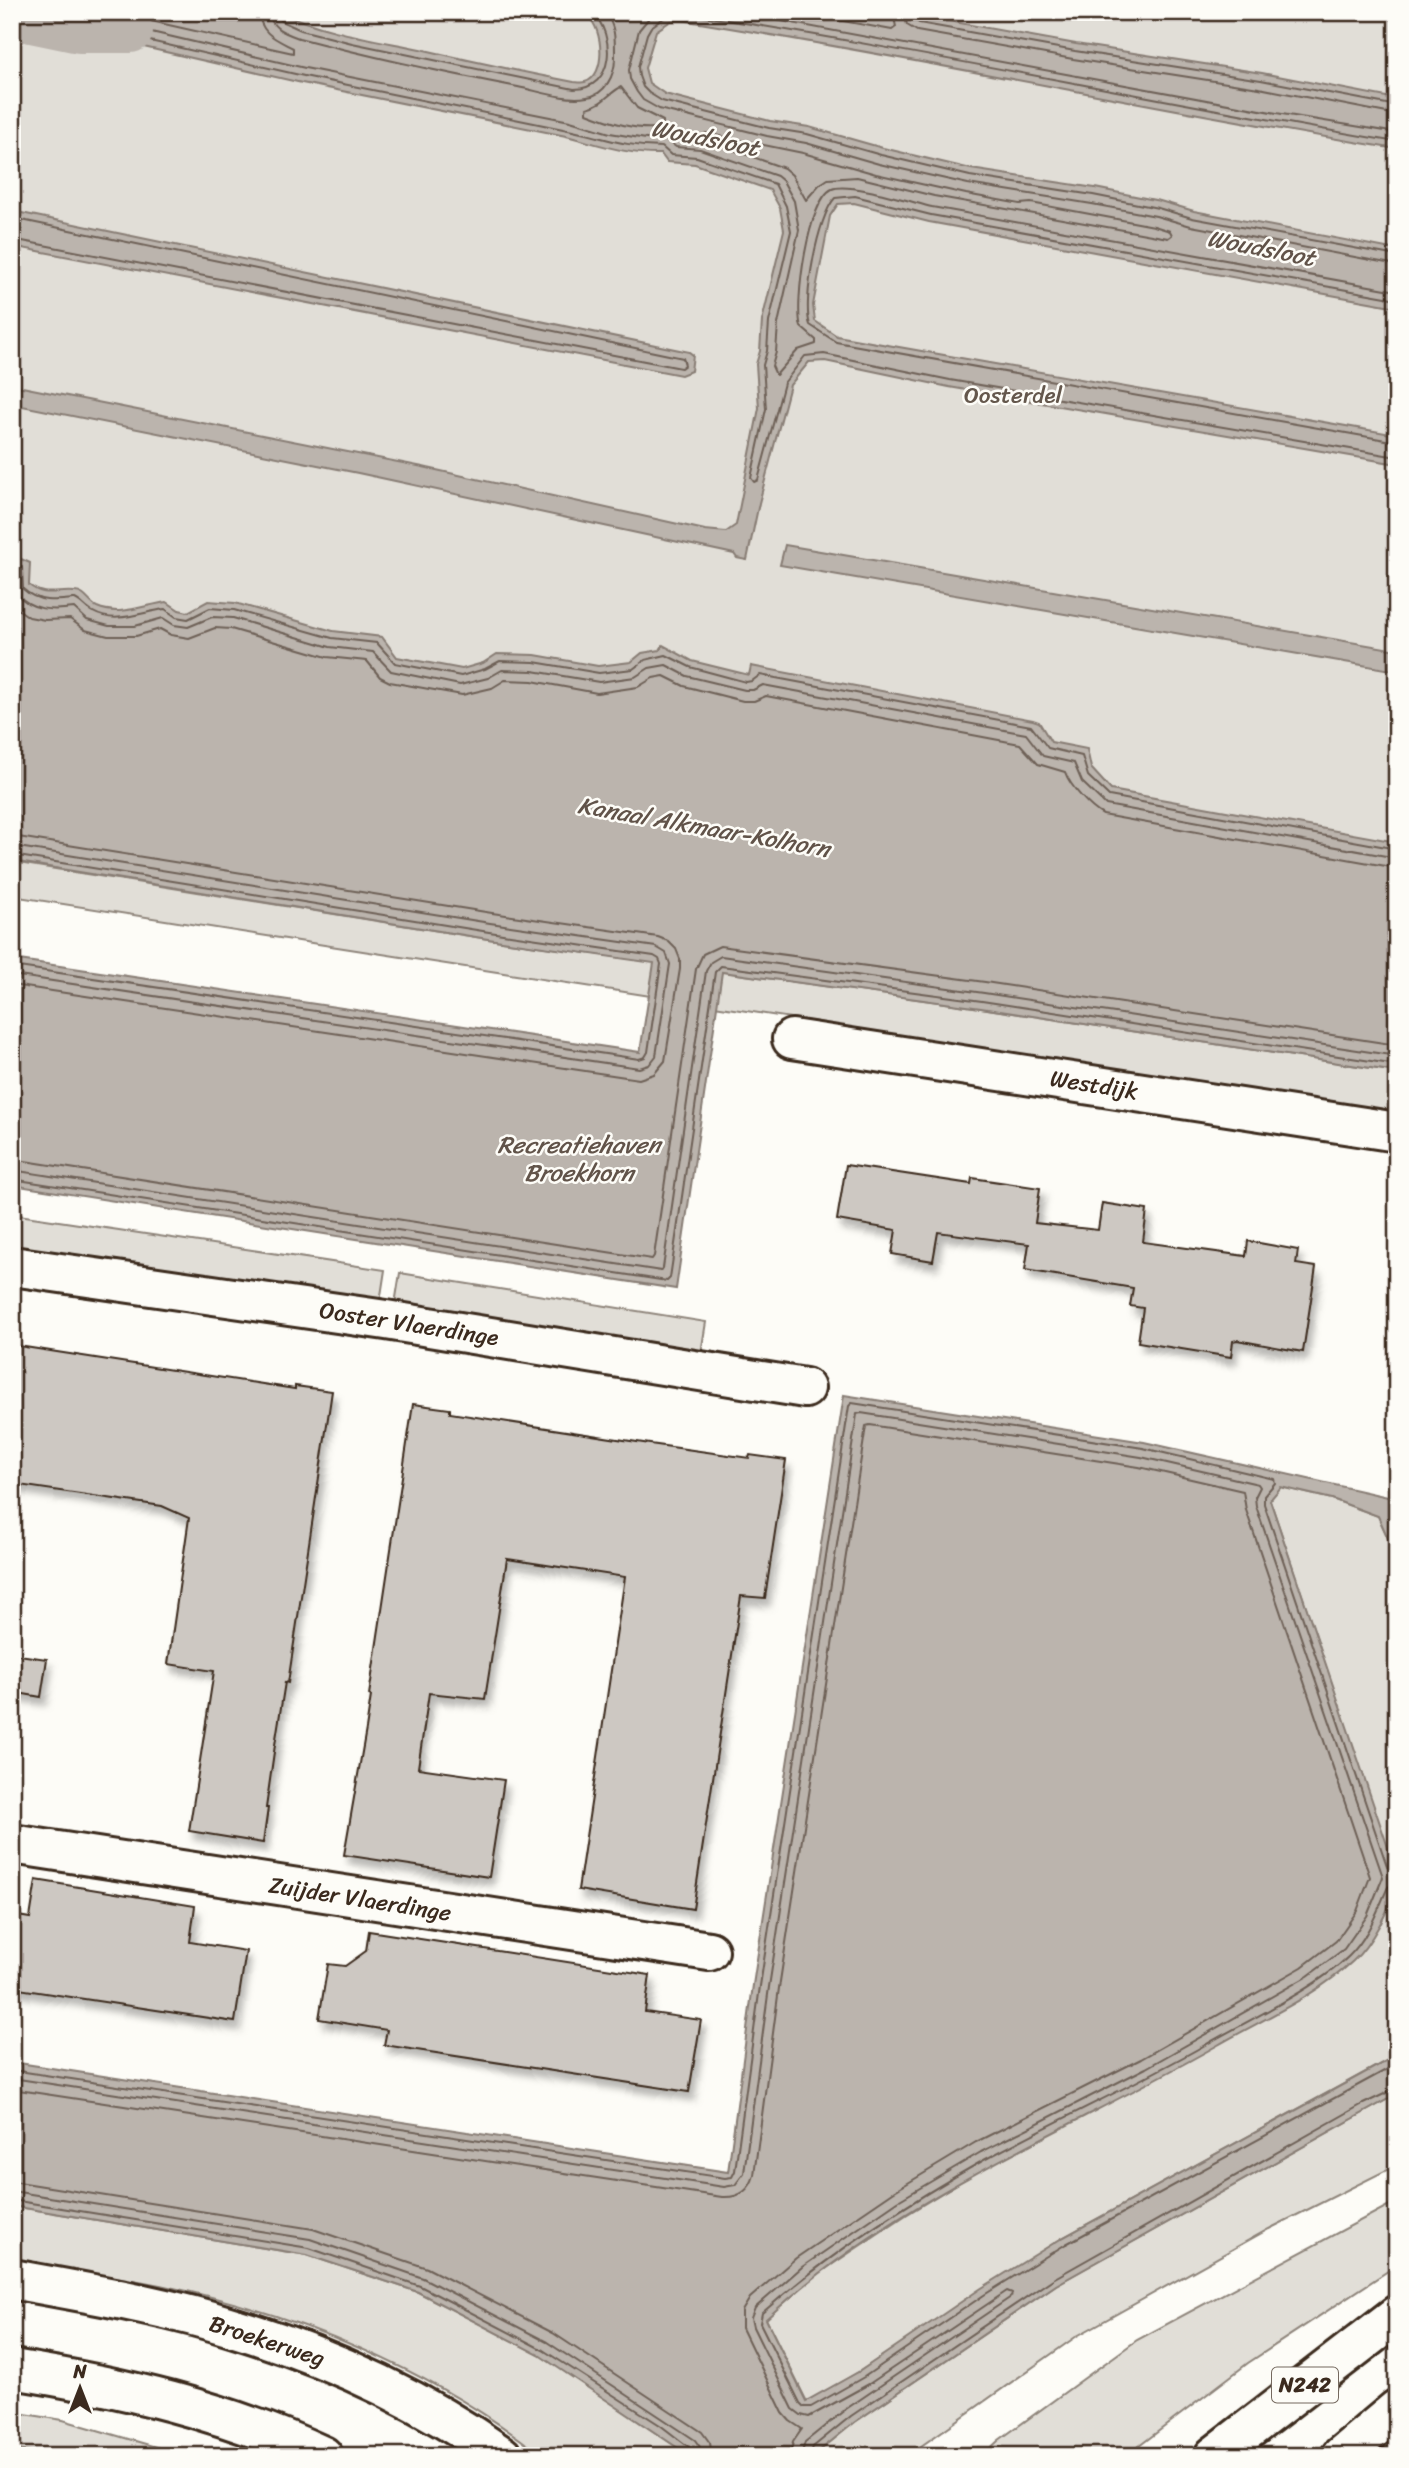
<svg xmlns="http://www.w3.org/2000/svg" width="1409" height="2468" viewBox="0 0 1409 2468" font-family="Sriracha,sans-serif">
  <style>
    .built { fill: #efece7 }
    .green { fill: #e1ded7; stroke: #8e847a; stroke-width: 2 }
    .water { fill: #bbb4ad; stroke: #887d74; stroke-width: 2 }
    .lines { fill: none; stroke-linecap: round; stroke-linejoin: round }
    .shore { stroke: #6e6157; stroke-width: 2 }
    .canal { stroke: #bbb4ad; stroke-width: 44 }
    .building { fill: #cdc8c2; stroke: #3b2a1e; stroke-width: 2; filter: url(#shadow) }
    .minor-casing { stroke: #3b2a1e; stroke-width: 44 }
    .tertiary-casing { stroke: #3b2a1e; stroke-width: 44 }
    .primary-casing { stroke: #3b2a1e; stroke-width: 44 }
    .minor { stroke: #fdfcf7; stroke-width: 38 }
    .tertiary { stroke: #fdfcf7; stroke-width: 38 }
    .primary { stroke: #fdfcf7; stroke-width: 38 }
    .labels { text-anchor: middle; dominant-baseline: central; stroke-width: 5; stroke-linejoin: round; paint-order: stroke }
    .shield { fill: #fdfcf7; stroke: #75695f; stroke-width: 2 }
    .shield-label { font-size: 21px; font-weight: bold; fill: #3b2a1e }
    .park-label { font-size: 23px; fill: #64574c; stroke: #fdfcf7 }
    .street-label { font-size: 23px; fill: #3b2a1e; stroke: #fdfcf7 }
    .water-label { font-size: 24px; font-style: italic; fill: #615349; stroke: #fdfcf7 }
  </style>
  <defs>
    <filter id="shadow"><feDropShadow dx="4.5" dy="8" stdDeviation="3.5" flood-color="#0004"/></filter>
  </defs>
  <rect width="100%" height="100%" fill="#fdfcf7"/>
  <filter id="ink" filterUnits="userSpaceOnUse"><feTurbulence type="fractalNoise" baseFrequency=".0143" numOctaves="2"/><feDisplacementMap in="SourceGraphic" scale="14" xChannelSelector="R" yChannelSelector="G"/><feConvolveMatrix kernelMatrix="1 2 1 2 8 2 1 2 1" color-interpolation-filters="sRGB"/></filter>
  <g filter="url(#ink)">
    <!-- built -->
    <path class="built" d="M1397,2433V2456H1371Z"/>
    <!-- green -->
    <path class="green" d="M12,12H1397V853L12,608Z
      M12,862L488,939L981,1008L1397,1072V1113L12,896Z
      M12,1214L385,1270L380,1302L12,1246Z
      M400,1273L706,1322L701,1353L395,1304Z
      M1280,1487L1332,1499L1378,1516L1397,1558V1877L1270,1500Z
      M1397,1883V2055L1062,2238L860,2371L807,2402L766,2319L812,2278L906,2215L1381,1923Z
      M1397,2094V2165L1269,2229L1077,2336L907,2456H813L855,2422L1056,2285Z
      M1397,2201V2265L1248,2363L1126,2456H982L999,2440L1137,2340Z
      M12,2206L307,2255L418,2292L540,2355L690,2456H542C434,2370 295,2313 160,2285C111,2275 61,2270 12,2262Z
      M12,2412L63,2420L187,2456H56L12,2449Z"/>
    <!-- water -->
    <path class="water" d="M117,12H279C324,32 372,39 420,49C471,61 522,72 574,82C577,82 581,83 585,82C607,76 603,28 588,17C583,14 577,14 571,12H899L1076,44L1262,73L1397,99V149C1157,110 920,58 681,20L671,21L656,31L645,68L649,83L665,94L770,121L809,127L883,148L971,169L1095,188L1160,201L1194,211L1397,250V307L929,222L854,203L838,204L830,216L813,305L815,321L837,336L1397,435V464L949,387L825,361L809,362L790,385L759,503L747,560L737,558L734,554L358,473L12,404V385L423,467L705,530L726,532L736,525L759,408L756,364L760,351L762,321L784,230L780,208L770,190L695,164L667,162L661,154C627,155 598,144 566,136L302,83L126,43H79L66,14C81,16 105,21 117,12Z
      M12,211L689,352L693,355L691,371L681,375L12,246Z
      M785,545L1397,650V671L780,565Z
      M12,555L30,563L29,585C45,598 57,590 75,592C85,592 89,603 97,607C120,617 144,605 167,602L179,610L188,612L208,601L235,603L333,631L382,637L397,657L462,669L483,663L497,654L535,655L598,666L631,662L642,653L660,650L663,645L692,661L749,675L751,666L1033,720L1039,722L1051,742L1087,749L1091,768L1111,790L1397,842V1072L981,1008L722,972L676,1289L12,1185V959L640,1052L654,963L488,939L12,861Z
      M844,1395L1144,1442L1397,1499V1558L1378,1516L1332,1499L1281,1487L1270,1500L1395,1868C1396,1873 1398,1878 1397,1883C1392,1906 1370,1946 1353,1961C1315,1997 1263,2019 1218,2045C1066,2132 896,2198 766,2319L806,2401L860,2371L980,2289L1062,2238L1397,2055V2094L1056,2285L855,2422L813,2456H690L539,2355L418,2292L307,2255L12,2206V2062L728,2172L753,1985Z"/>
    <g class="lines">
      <!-- shore -->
      <path class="shore" d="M121,12L120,18L113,23L82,24L80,27L83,34L96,37L128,36L304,76L568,130C602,137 625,147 662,147L671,155L697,157L775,184L786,206L791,231L769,322L767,351L763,365L766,409L751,478L754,482L758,480L784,383L805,356L824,354L950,380L1397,457
        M129,12L127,24L130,27L305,68L570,121L610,133L646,139H665L676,147L700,149L777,176L783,181L794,201L799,230L778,324L776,352L772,366L776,375L798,350L816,344V340L801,327C794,304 808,200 832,189C849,182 911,202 932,207L1397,291
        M140,12L142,19L293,53V48C276,39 260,34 259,12
        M269,12C271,29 285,33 299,38C371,57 445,73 518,87C539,91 565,101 587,97C605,95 615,75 615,58C615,40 616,27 605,12
        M278,12L281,21L301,30L352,43L574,89C615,89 616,35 592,12
        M654,12L639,30L629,70L630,79L637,92L643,100L659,109L767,136L806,143L879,164L968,184L1092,204L1156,216L1191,226L1397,265
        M732,12L1282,114L1397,133
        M794,12L892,30L896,27L893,12
        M904,12L907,25L917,31L1073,59L1259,88L1397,115
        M912,12L914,19L919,23L1075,51L1261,80L1397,106
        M621,87L637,108L663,121V127C638,132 610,122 587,113V108C605,103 609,93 621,87Z
        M705,133L803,153L876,174L966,194L1020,204L1031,203L1154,226L1170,231L1172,235L1168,238L934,196L857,177L828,179L819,185L806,200L792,175L784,168L705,140L703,136Z
        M1397,142C1158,102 921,50 682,13L668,15L651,27L647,34L638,67L639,76L643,87L649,93L662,101L769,128L807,134L881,155L970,176L1093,195L1158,208L1192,218L1397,256
        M12,218L683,358L685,365L681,368L12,239
        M1397,299L931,215L855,196L835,198C818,215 802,302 810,325L836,342L1397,442
        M12,562L22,567L23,589C38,603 55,601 75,599C82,602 86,609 93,612C116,625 141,612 165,609L176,617L188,619L210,608L234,610L332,638L377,643L395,663L461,676L485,669L500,661L534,662L599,673L633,669L645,660L666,655L690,667L746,682L752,681L760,675L1031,726L1048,748L1082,756L1088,776L1109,796L1397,849
        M12,572L16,593C31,611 52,611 74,608L87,620L109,626H135L163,618L174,625L188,627L212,617L233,618L330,647L373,652L391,671L460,685L488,678L502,670L533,671L599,682L635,677L649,668L666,665L687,676L745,690H753L763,685L1026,734L1043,756L1074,763L1082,782L1106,805L1397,858
        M12,605L29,617L45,620L70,619L85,630L108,636H136L160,629L171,635L189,638L215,628L231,629L327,657L367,661L380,677L390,682L462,695L492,688L505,680L532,681L597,693L638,687L653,678L664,676L684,686L743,701H754L766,696L1020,744L1038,764L1065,772C1070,786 1090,808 1103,815L1397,868
        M12,836L492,913L658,937L668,941L676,949L680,959V969L665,1061L654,1074L639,1079L12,985
        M12,846L490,923L656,947L666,953L670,964L656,1056L649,1065L639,1068L12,975
        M12,855L489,932L654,956L659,959L661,964L648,1052L645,1057L639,1059L12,966
        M12,1159L652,1259L654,1256L696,969L703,954L720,946L985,982L1397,1045
        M12,1170L661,1271L663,1268L706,971L711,962L721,956L984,993L1397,1056
        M12,1179L667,1281L670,1278L715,972L721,966L982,1001L1397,1065
        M1397,1883L1388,1887C1377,1911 1368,1938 1349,1956C1314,1990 1248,2020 1205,2045C1133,2086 1057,2120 984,2160C906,2204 830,2253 762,2313L760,2323L800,2403L804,2407H811L864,2377L984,2295L1066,2244L1397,2064
        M12,2070L725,2178L732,2177L735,2171L760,1986L849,1406L852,1403L1143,1448L1274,1479L1275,1483L1264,1496V1504L1387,1866L1391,1871L1397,1872
        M12,2078L724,2187L735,2185L744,2173L769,1987L857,1414L861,1413L1141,1457L1258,1484L1260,1487L1255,1497L1256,1506L1383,1877L1367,1916L1344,1949L1308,1976L1146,2068L981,2152L898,2201L802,2267L755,2308L751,2318L753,2327L793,2409L801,2415L809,2417L869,2384L1007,2291L1012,2293L1011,2297L846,2409L805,2442L801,2456
        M12,2089L722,2197C739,2198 750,2190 754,2175L779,1988L866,1426L870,1425L1139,1467L1243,1491L1246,1510L1370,1877L1357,1911L1336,1941L1302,1967L1141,2059L976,2142L893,2192L796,2258L750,2298L742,2311V2328L783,2413L790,2421L802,2429L793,2442L790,2456
        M12,2181L313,2229L427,2268L553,2333L702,2432L710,2443L712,2456
        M12,2191L310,2239L423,2278L547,2342L695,2440L700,2447L702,2456
        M12,2200L309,2248L420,2286L543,2350L660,2425L690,2448L693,2456
        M810,2456L813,2447L851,2416L1053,2279L1361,2105L1397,2088"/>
      <!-- canal -->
      <path class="canal" d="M12,17L79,31H131"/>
    </g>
    <!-- building -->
    <path class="building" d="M846,1165L971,1184L972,1178L1040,1188L1035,1223L1098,1230L1102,1203L1147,1210L1143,1242L1246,1256L1248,1241L1298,1250L1296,1264L1316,1267L1303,1352L1237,1340L1233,1341L1231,1357L1138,1342L1143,1308L1130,1306L1133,1288L1025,1270L1029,1244L938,1232L933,1261L892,1254L896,1230L837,1220Z
      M12,1345L295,1389V1386L332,1391L288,1683L285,1682L275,1745L266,1808H268L263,1843L189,1831L214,1671L168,1664L189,1518L162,1506L12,1484Z
      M413,1404L450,1409V1413L650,1444L749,1458L750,1455L786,1460L765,1598L741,1596L693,1909L578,1890L625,1577L507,1559L485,1699L429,1693L418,1768L504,1780L489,1877L344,1855L366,1729L371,1696L369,1695Z
      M12,1654L47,1659L41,1697L12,1692Z
      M36,1880L195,1906L190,1942L246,1951L235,2022L12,1988V1915L30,1918Z
      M369,1931L650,1975L645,2012L701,2020L689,2092L384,2045L387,2030L319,2019L328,1964L345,1966L366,1951Z"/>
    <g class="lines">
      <!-- minor casing -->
      <g class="minor-casing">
        <path id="minor" d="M792,1039L1397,1132
          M12,1266L386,1320L805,1388
          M12,1844L709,1951"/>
      </g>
      <!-- tertiary casing -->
      <g class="tertiary-casing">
        <path id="tertiary" d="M12,2279C87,2293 163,2305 235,2328C330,2357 421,2399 502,2456
          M12,2369C119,2386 225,2410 323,2456"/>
      </g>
      <!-- primary casing -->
      <g class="primary-casing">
        <path id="primary" d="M1214,2456L1397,2315
          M1341,2456L1397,2409"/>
      </g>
      <!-- minor -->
      <use href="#minor" class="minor"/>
      <!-- tertiary -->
      <use href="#tertiary" class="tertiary"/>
      <!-- primary -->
      <use href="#primary" class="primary"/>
    </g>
  </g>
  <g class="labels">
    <!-- shield labels -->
    <rect class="shield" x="1272" y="2367.5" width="66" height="35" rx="5"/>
    <g class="shield-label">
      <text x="1305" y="2385">N242</text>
    </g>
    <!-- park labels -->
    <g class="park-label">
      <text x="1013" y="395">Oosterdel</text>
    </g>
    <!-- street labels -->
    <g class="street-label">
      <text transform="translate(1094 1085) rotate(9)">Westdijk</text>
      <text transform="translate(409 1324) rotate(9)">Ooster Vlaerdinge</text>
      <text transform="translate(360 1899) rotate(9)">Zuijder Vlaerdinge</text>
      <text transform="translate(267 2341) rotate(18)">Broekerweg</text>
    </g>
    <!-- water labels -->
    <g class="water-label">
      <text transform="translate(705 138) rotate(11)">Woudsloot</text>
      <text transform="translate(1261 248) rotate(11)">Woudsloot</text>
      <text transform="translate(704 827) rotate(10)">Kanaal Alkmaar-Kolhorn</text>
      <text x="579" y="1145">Recreatiehaven<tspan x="579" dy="28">Broekhorn</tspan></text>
    </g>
  </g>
  <!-- margin -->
  <rect width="1409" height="2468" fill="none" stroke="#fdfcf7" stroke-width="42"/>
  <rect x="21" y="21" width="1367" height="2426" fill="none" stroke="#3b2a1e" stroke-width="2.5" filter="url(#ink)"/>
  <!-- north arrow -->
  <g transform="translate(80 2388)" stroke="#fdfcf7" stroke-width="5" paint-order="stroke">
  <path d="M0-5L12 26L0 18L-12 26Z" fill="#3b2a1e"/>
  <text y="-10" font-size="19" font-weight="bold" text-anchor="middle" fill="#3b2a1e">N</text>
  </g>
</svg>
